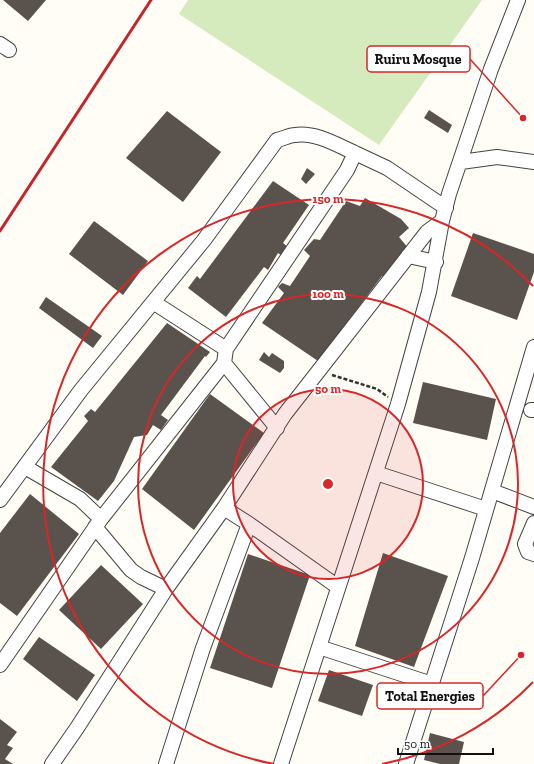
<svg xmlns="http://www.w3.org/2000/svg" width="534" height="764" viewBox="0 0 534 764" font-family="'Zilla Slab',serif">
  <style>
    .green { fill: #d5ebbd }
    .building { fill: #5a524d }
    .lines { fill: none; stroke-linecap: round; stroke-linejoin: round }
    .minor-casing { stroke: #444; stroke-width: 16 }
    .path { stroke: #333; stroke-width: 2.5; stroke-dasharray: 4 2; stroke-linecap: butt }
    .minor { stroke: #fff; stroke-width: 14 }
    .rail { stroke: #c4262e; stroke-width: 3 }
    .ring { fill: none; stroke: #d62828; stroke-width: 2 }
    .centre { fill: #d62828; stroke: #fff; stroke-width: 2 }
    .ring-label { font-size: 12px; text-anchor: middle; font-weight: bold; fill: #d62828; stroke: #fff; stroke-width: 4; stroke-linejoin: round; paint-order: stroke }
    .leader { fill: none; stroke: #d62828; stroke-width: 1.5 }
    .callout-dot { fill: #d62828; stroke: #fff; stroke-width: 1.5 }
    .callout { fill: #fff; stroke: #d62828; stroke-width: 1.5 }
    .callout-label { font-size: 14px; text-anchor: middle; font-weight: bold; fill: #111 }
  </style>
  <rect width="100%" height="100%" fill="#fffdf5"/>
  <!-- green -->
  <path class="green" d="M188,0H482L379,145L179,14Z"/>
  <!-- building -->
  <path class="building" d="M3,0H46L28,21Z
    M429,110L452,125L448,133L424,118Z
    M167,111L221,152L183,202L126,158Z
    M307,168L315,174L306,184L301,179Z
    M273,181L309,205L283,243L289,248L284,257L278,253L268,270L264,267L226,317L188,288L197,276L200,279Z
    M365,198L401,219L409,228L399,237L409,249L388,278L382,276L318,361L262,323L284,293L278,287L282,283L290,286L310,256L304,250L314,239L320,240L346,201L360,206Z
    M94,221L148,261L123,295L69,254Z
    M473,233L534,254V272L517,320L451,296Z
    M46,297L102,336L93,348L39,308Z
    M167,323L210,352L206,357L205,356L161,415L168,420L161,430L153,425L147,435L134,437L114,481L98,501L51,467L88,421L84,416L91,409L95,412Z
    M264,352L269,357L272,353L284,361V368L280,373L259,360Z
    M423,382L496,399L487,440L413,423Z
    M210,394L264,433L194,530L142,489Z
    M30,494L79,534L17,616L0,603V533Z
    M383,553L448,576L414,667L355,646Z
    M248,554L310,575L272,688L210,668Z
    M101,565L143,604L101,649L59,610Z
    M39,637L95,675L77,701L23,659Z
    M329,670L373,685L362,716L318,701Z
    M0,719L17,732L7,745L13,748L5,759L13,764H0Z
    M430,733L464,742L459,764H440L424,760Z"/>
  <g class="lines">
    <!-- minor casing -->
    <g class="minor-casing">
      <path id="minor" d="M0,44L9,50
        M355,153L387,168L446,208
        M461,162L497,157L534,162
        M408,256L436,262
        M153,302L226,349
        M224,363L277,428
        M531,410H534
        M25,467L80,499L101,519
        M376,473L486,509
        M492,491L534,507
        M0,500L81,390L204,240L277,140C283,139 289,135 295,135C316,132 337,145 355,153L347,170L226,349L224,363L101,519L0,665
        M534,523L525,544L528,552L534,554
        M249,524L338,587
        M95,527L131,570L141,577L166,589
        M319,647L432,684
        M52,764L77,728L166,589L224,508L285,414L427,232L442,221
        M166,764L203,648L249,524L224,508
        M281,764L398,404L429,292L442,221L449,194L491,69L518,0
        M406,764L472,558L534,347"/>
    </g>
    <!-- path -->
    <path class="path" d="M332,375L377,389L388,397"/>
    <!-- minor -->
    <use href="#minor" class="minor"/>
    <!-- rail -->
    <path class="rail" d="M0,231L151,0"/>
  </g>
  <!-- distance rings -->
  <circle cx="328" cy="484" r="95" fill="#d62828" fill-opacity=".12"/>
  <g class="ring">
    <circle cx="328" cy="484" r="95"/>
    <circle cx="328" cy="484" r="190"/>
    <path d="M533 682A285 285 0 0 1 382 764M274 764A285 285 0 1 1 533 286"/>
  </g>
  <circle cx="328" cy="484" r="6" class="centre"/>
  <g class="ring-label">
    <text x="328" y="203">150 m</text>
    <text x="328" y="298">100 m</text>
    <text x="328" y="393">50 m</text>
  </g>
  <!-- callouts -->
  <path class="leader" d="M523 118L470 59M521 655L483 696"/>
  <g class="callout-dot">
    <circle cx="523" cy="118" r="4"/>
    <circle cx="521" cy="655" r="4"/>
  </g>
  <g class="callout">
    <rect x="367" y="46" width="103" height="26" rx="4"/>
    <rect x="377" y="683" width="106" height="26" rx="4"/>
  </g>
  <g class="callout-label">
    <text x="418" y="64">Ruiru Mosque</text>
    <text x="430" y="701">Total Energies</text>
  </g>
  <!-- scale -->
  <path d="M398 748v6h95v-6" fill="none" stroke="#111111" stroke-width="2"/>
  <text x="404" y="748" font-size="12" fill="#111111" stroke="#ffffff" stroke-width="3" paint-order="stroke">50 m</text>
</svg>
